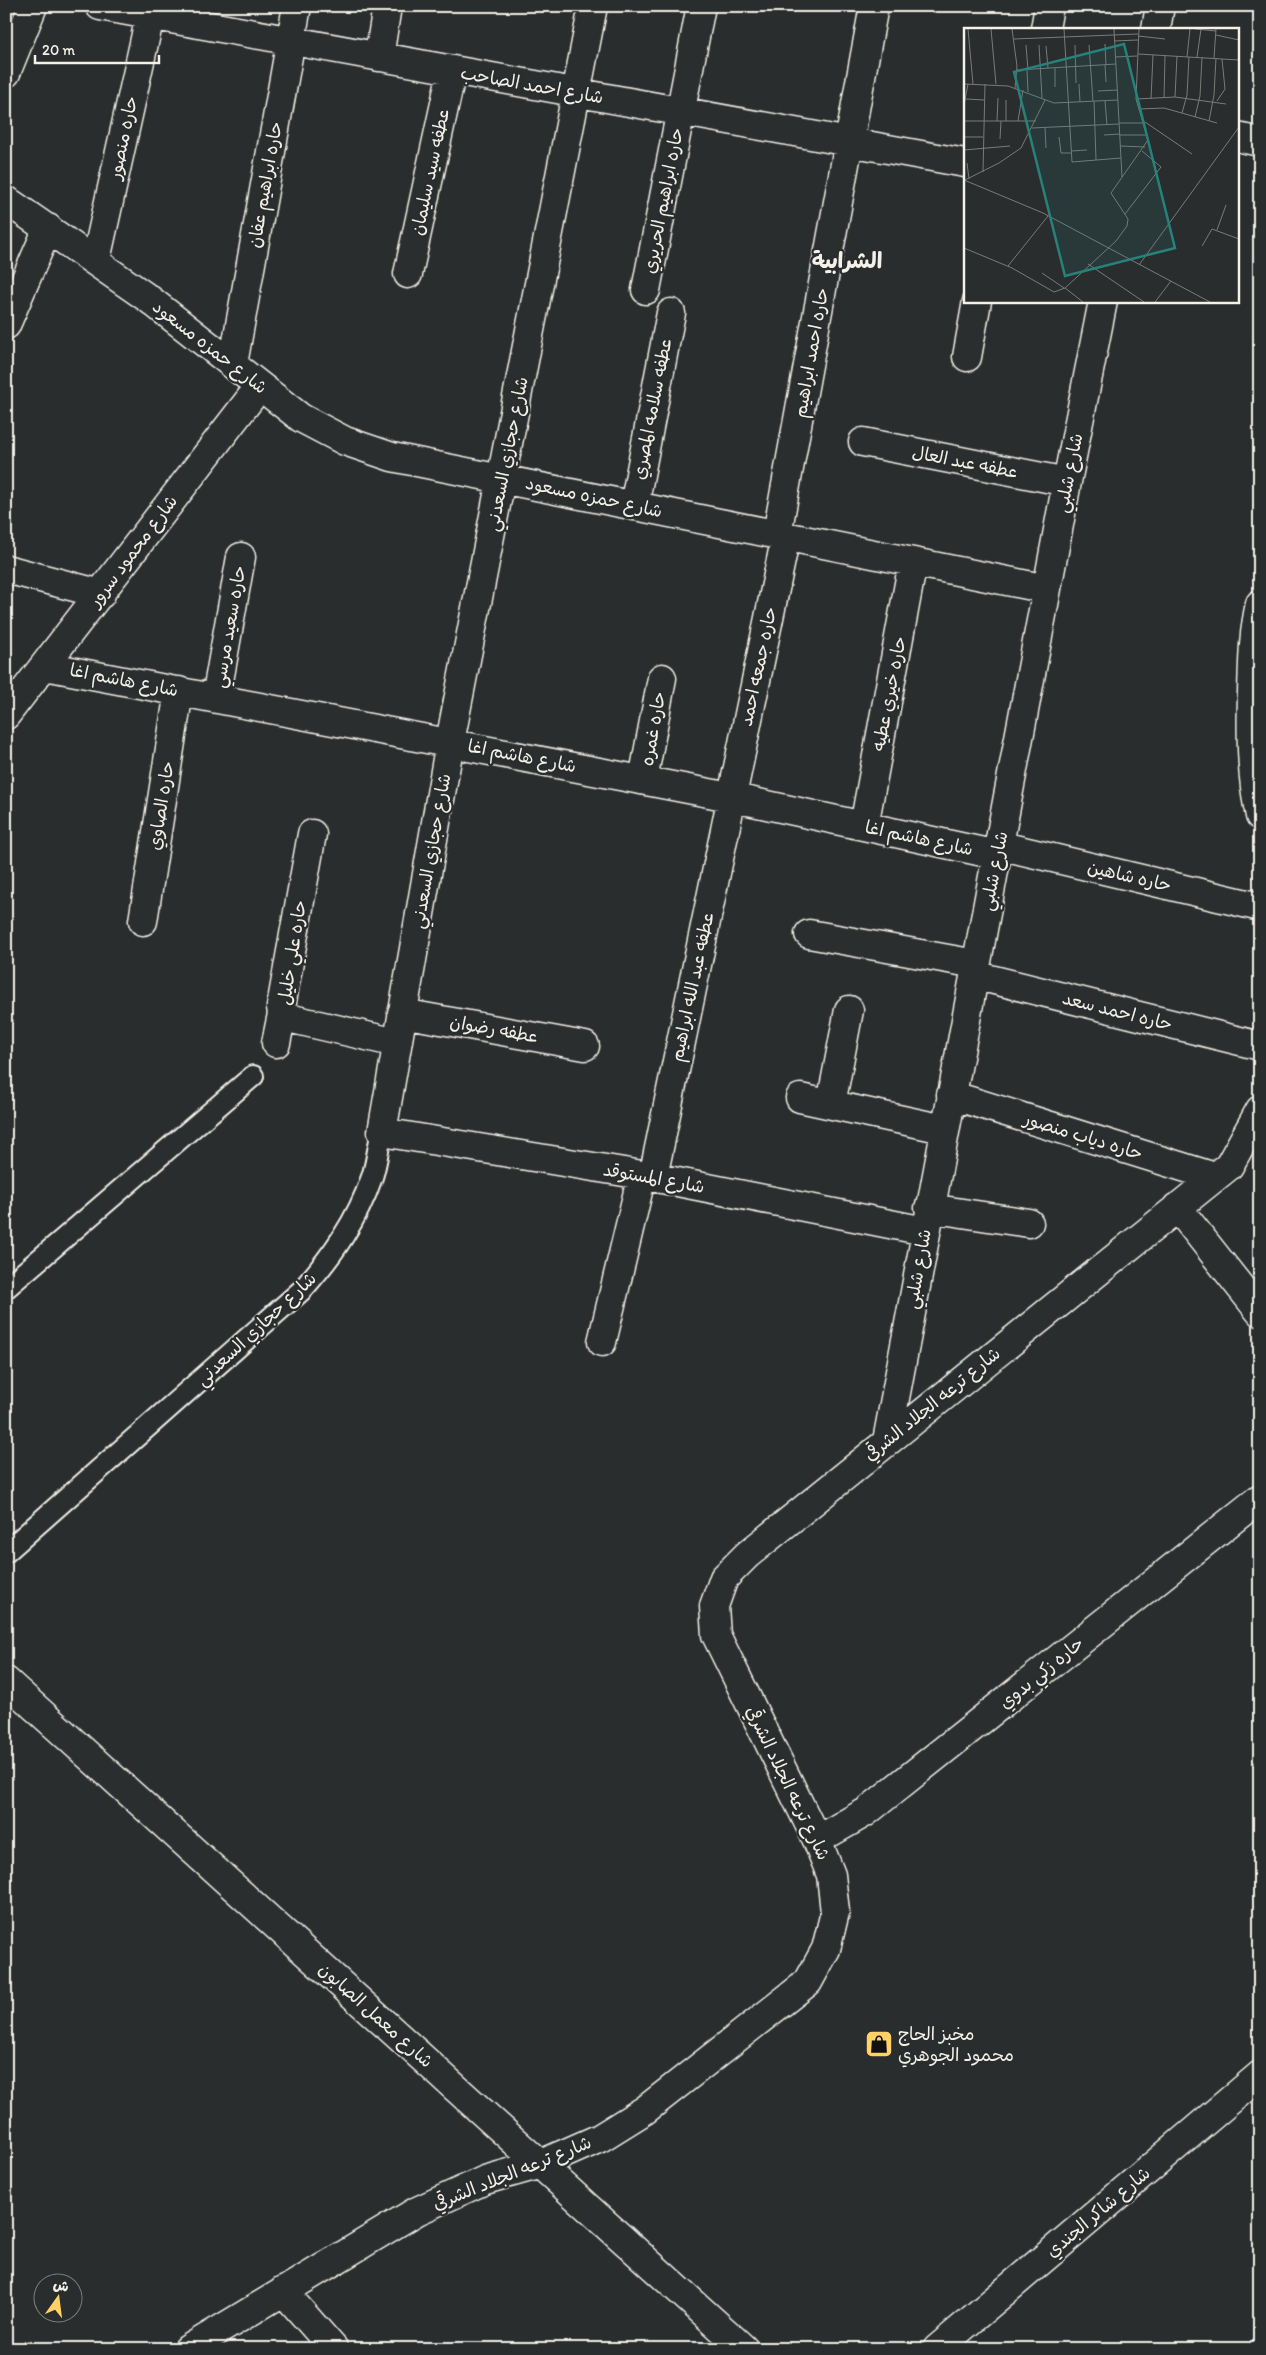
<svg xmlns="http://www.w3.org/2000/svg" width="1266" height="2355" viewBox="0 0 1266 2355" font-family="Itim,'Playpen Sans Arabic',sans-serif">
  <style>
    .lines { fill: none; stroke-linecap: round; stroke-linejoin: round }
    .lane-casing { stroke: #f4f1e8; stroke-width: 24 }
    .street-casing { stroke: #f4f1e8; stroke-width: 31 }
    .lane { stroke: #2a2d2e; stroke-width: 20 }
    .street { stroke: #2a2d2e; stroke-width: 28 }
    .labels { text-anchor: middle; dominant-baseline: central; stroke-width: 4.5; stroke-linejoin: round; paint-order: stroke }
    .street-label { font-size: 18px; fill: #f4f1e8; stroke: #2a2d2e }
    .poi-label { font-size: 18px; fill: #f4f1e8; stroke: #2a2d2e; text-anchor: start }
    .district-label { font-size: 22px; font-weight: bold; fill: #f4f1e8; stroke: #2a2d2e }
    .inset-road { fill: none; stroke: #7b7b78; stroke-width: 1 }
    .view { fill: #26827a; fill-opacity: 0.15; stroke: #26827a; stroke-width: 2.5 }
    .inset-edge { fill: none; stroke: #f4f1e8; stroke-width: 2.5 }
  </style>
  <rect width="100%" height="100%" fill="#2a2d2e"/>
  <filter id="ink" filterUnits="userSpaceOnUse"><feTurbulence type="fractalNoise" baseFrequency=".02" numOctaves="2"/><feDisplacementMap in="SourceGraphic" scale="10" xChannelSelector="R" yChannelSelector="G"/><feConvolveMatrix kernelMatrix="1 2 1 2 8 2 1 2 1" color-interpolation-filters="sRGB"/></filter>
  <g filter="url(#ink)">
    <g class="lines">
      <!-- lane casing -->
      <g class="lane-casing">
        <path id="lane" d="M6,1288L253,1076
          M6,1552L302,1290C332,1256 357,1221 372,1177C377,1162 378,1146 382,1132"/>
      </g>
      <!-- street casing -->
      <g class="street-casing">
        <path id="street" d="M100,6L965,163
          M593,6L450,742L382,1132L642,1175L925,1231
          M1045,29L1049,6
          M1156,29L1160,6
          M379,57L387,6
          M6,73L33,6
          M1237,137L1260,142
          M6,200L149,299L301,418L345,441L392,457L1047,589
          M96,260L150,16
          M408,274L452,71
          M646,290L701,6
          M6,325L48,228
          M967,357L977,301
          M233,364L297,6
          M863,442L1067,482
          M634,506L671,313
          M777,534L874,6
          M6,569L101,594
          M1260,604C1253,634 1253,662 1252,693C1251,734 1251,775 1260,816
          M45,666L730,797L997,855
          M216,698L241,557
          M6,715L260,386
          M643,780L662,678
          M864,826L913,562
          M312,834L281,1007L282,1014L288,1018L397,1043
          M998,845L1260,907
          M143,921L179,691
          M809,934L976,964
          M974,975L1260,1046
          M402,1013L585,1046
          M276,1043L282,1014
          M951,1095L1215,1177
          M800,1098L944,1129
          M831,1104L849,1010
          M653,1177L786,536
          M1177,1207L1260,1312
          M929,1208L1029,1223
          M602,1342L642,1175
          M887,1441L1067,482L1103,301
          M6,1681L744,2349
          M817,1840L866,1812L1260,1498
          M283,2291L334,2349
          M188,2349L417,2211L485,2180L541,2164L600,2138L645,2110L808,1982L826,1949L835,1912L831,1875L817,1840L716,1635L714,1606L724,1578L747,1555L1229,1166L1260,1110
          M937,2349L1260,2075"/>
      </g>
      <!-- lane -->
      <use href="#lane" class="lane"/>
      <!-- street -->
      <use href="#street" class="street"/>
    </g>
  </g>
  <!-- icons -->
  <defs>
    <g id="shop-square" transform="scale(1.4375)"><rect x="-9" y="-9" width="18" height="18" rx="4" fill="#ffd166" stroke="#2a2d2e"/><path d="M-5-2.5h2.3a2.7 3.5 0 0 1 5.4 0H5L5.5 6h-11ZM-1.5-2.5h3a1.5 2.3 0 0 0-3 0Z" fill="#111"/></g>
  </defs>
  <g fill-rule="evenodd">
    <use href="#shop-square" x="879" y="2044"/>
  </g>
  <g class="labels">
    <!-- street labels -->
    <g class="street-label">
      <text transform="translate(532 85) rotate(10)">شارع احمد الصاحب</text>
      <text transform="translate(123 138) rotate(-78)">حاره منصور</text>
      <text transform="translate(430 172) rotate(-78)">عطفه سيد سليمان</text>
      <text transform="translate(265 185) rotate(-80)">حاره ابراهيم عفان</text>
      <text transform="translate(663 201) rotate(-79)">حاره ابراهيم الحريري</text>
      <text transform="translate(210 347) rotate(38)">شارع حمزه مسعود</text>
      <text transform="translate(811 353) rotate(-80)">حاره احمد ابراهيم</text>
      <text transform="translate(652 409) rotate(-79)">عطفه سلامه المصري</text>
      <text transform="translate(507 454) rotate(-79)">شارع حجازي السعدني</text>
      <text transform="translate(965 462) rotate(11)">عطفه عبد العال</text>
      <text transform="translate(1069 473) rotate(-79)">شارع شلبي</text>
      <text transform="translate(594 497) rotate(12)">شارع حمزه مسعود</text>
      <text transform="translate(133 551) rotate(-53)">شارع محمود سرور</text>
      <text transform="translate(229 627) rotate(-80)">حاره سعيد مرسي</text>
      <text transform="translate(758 667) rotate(-78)">حاره جمعه احمد</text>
      <text transform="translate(124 680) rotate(11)">شارع هاشم اغا</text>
      <text transform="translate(889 694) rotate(-79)">حاره خيري عطيه</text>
      <text transform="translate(653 729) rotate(-80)">حاره غمره</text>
      <text transform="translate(522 756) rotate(11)">شارع هاشم اغا</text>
      <text transform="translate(161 806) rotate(-81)">حاره الصاوي</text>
      <text transform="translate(919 838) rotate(12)">شارع هاشم اغا</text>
      <text transform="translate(431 851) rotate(-80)">شارع حجازي السعدني</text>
      <text transform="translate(994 871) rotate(-79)">شارع شلبي</text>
      <text transform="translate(1129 876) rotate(13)">حاره شاهين</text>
      <text transform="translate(292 953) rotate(-81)">حاره علي خليل</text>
      <text transform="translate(692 987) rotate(-78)">عطفه عبد الله ابراهيم</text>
      <text transform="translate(1117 1011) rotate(14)">حاره احمد سعد</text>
      <text transform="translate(494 1029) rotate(10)">عطفه رضوان</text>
      <text transform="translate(1083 1136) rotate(17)">حاره دياب منصور</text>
      <text transform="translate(654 1178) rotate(10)">شارع المستوقد</text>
      <text transform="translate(918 1269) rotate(-80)">شارع شلبي</text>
      <text transform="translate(256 1329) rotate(-43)">شارع حجازي السعدني</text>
      <text transform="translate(932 1404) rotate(-39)">شارع ترعه الجلاد الشرقي</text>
      <text transform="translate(1041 1673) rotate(-39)">حاره زكي بدوي</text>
      <text transform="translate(788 1783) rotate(64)">شارع ترعه الجلاد الشرقي</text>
      <text transform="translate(376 2015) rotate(42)">شارع معمل الصابون</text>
      <text transform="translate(512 2173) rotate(-22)">شارع ترعه الجلاد الشرقي</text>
      <text transform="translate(1098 2212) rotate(-40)">شارع شاكر الجندي</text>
    </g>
    <!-- poi labels -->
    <g class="poi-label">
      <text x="898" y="2034">مخبز الحاج<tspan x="898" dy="21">محمود الجوهري</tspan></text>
    </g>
    <!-- district labels -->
    <g class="district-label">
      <text x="847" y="260">الشرابية</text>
    </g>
  </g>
  <!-- overview -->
  <g transform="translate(964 28)">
    <rect width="275" height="275" fill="#2a2d2e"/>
    <path class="inset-road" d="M4,1L9,56M27,1L32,56M48,1L53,38L51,60M100,1L108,134L157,130M150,1L158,149M231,1L252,3M252,7L275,12M174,8L201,11M50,11L174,6M150,13L174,12M141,16L142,37M62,17L64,42M75,17L78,70M111,17L112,55M125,17L129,73M82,18L84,40M174,26L275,32M151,29L173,28M223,29L226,1M233,29L237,1M250,30L252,1M141,37L142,54M91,40V59M53,42L152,36M63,42L64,64M0,56L44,58L90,75L154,72M115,56L116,74M134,63L153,62M211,69L213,28M200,70L201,28M2,71L20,72M172,71L211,69L262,76M187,71L189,27M130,73L132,132M141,73L143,97M253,73L261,61L258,31M0,77L4,56M175,81L200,80L253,95M218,85L223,67L225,29M231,89L236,68L238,29M0,93H72M33,93L34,70M42,93V72M54,93L59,62M245,93L250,67L252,30M181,94L228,126M155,95H181M68,100L155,96M81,100L82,120M140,107L156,106M156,107H184M0,109H19M95,109L97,125H107M36,111L37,93M156,118L181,119M0,122L46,118M107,123L123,122M3,135L5,151M19,144L21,56M0,152L79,185L246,274M1,152L35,135L57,120L81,72M161,186L197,139L178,123M253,202L262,177M238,218L248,201L275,211M0,220L48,240L90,264L101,260L152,213L163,198L164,191L147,165L184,112L172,71L175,1M124,236L180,274M175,237L275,99M44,238L84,188M78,245L100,260M101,260L119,274M191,274L207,253"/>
    <path class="view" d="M160,16L211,220L101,248L50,44Z"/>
    <rect width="275" height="275" class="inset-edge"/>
  </g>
  <!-- margin -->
  <rect width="1266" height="2355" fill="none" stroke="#2a2d2e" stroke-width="25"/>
  <rect x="12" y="12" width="1241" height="2330" fill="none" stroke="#f4f1e8" stroke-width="2" filter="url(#ink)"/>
  <!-- north arrow -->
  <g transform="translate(58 2298) rotate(14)"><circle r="24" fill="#2a2d2e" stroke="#7b7b78"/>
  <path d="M0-4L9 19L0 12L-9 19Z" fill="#ffd166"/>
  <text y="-8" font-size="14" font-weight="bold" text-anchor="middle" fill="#f4f1e8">ش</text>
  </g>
  <!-- scale -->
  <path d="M35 55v8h124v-8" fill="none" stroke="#f4f1e8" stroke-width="2.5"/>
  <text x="42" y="55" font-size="15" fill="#f4f1e8" stroke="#2a2d2e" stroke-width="4" paint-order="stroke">20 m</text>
</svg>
